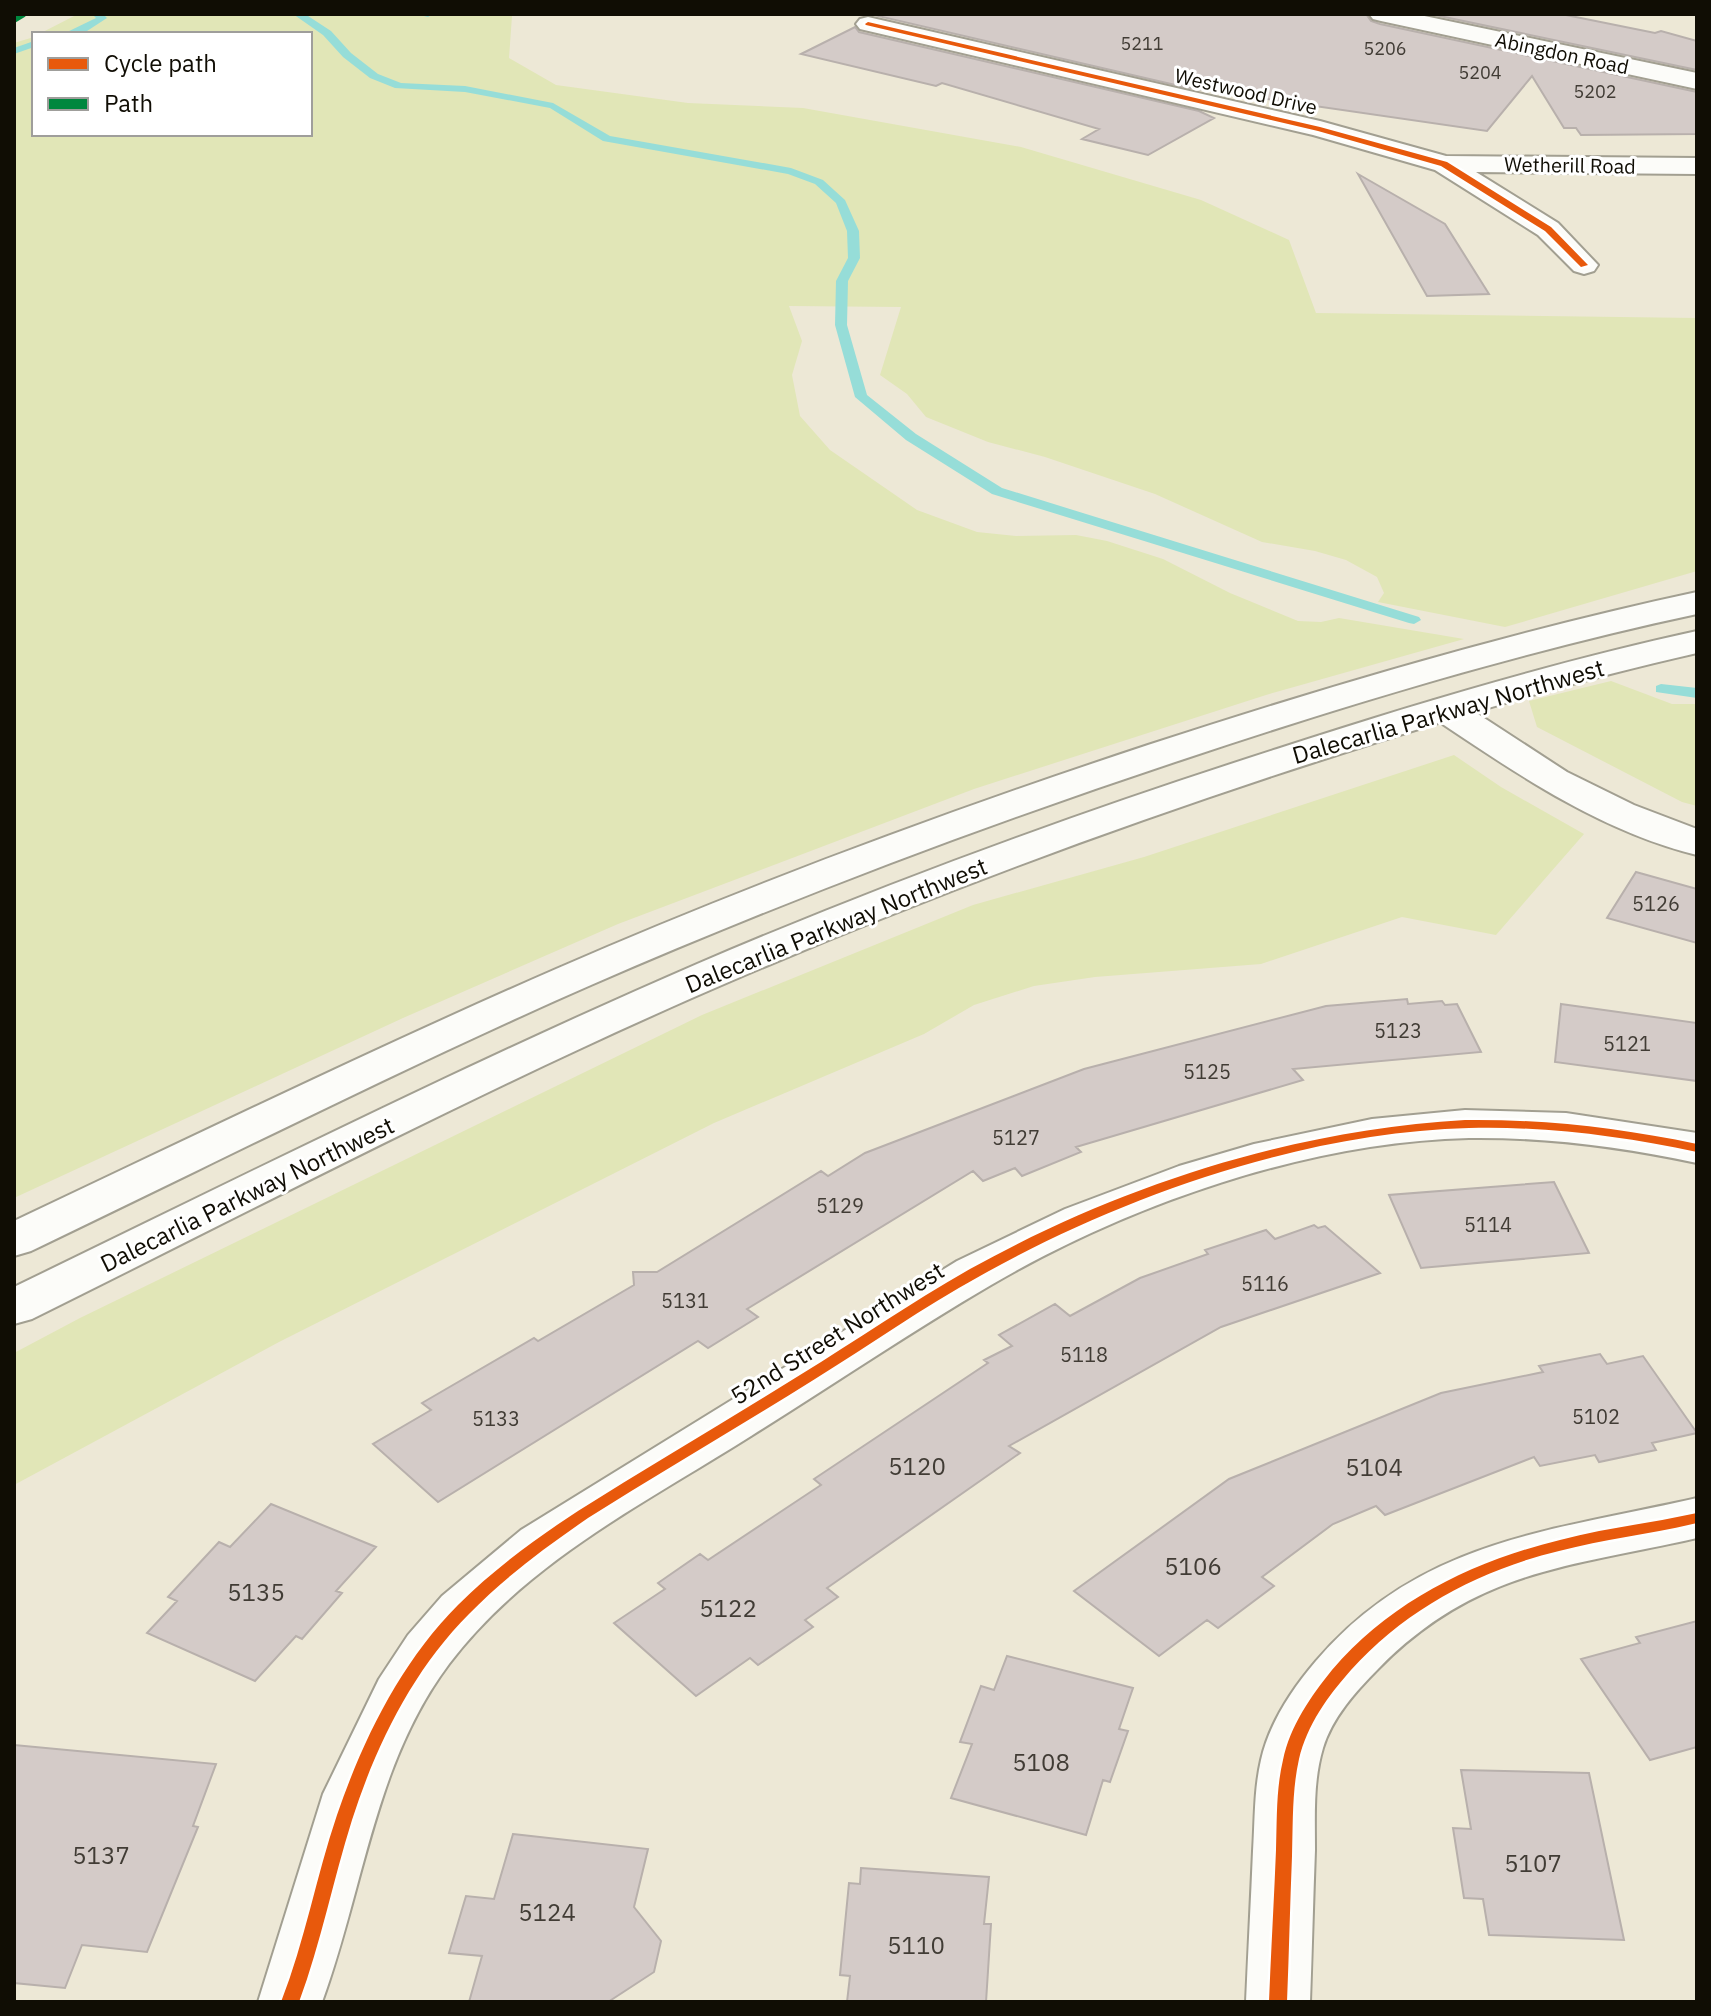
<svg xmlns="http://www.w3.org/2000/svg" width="1711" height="2016" viewBox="0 0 1711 2016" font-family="'IBM Plex Sans',sans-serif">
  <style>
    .green { fill: #e1e6b7 }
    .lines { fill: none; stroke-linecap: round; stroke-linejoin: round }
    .stream { fill: #96ddd8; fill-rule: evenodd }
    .building { fill: #d4cbc8; stroke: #b8b0ac; stroke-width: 2 }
    .street-casing { stroke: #a29f91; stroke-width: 4 }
    .secondary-casing { stroke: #a29f91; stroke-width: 4 }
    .street { fill: #fcfcf9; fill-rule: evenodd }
    .secondary { fill: #fcfcf9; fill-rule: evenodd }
    .quiet { stroke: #00873e; stroke-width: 6; stroke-dasharray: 12 6; stroke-linecap: butt }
    .cycleway-casing { stroke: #fff; stroke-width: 5 }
    .cycleway { fill: #e8590c; fill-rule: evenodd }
    .labels { text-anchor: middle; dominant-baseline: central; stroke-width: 6; stroke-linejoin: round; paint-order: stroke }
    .far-number-label { font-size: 18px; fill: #413c35 }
    .far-street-label { font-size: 20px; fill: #100d04; stroke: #fff }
    .number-label { font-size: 20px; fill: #413c35 }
    .street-label { font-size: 24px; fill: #100d04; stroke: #fff }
    .near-number-label { font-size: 24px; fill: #413c35 }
  </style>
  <rect width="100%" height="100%" fill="#ede8d6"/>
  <!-- green -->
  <path class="green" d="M78,14L512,16L509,58L556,85L688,103L803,108L1021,147L1201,200L1289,240L1316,313L1697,318V571L1505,627L1378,602L1384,593L1377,577L1346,560L1315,551L1262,542L1155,494L1045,457L988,442L926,417L907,394L880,375L901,307L789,306L802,341L792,375L800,416L830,450L917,510L977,532L1016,536L1076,535L1107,541L1163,559L1230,593L1298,621L1321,622L1339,618L1464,639L1266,695L974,789L618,924L403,1018L14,1198V43L34,37V134H310V34H39Z
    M1611,681L1672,704H1697V806L1682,802L1537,727L1529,701Z
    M1454,755L1501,787L1584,834L1496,935L1402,917L1261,964L1095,977L1034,986L974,1005L924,1034L714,1123L279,1342L14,1485V1353L80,1318L702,1015L973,905L1144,857Z"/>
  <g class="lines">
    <!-- stream -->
    <path class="stream" d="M92,14H103L107,18L87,31L63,34L96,18Z
      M293,14H305L331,31L351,53L378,74L401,83L465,86L553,103L610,136L791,168L823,180L845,200L859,231L860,258L848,281L847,325L867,395L916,434L1002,488L1419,617L1421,620L1414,624L1409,623L992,494L906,440L855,397L835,325L836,281L848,258L847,231L836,203L815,184L788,174L603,141L550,108L465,92L395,88L370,78L343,57L323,35Z
      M416,14H433L428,17Z
      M34,41V47L14,54V48Z
      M1661,684L1697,688V698L1656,692V686Z"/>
  </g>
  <!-- building -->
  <path class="building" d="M882,14H1366L1371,21L1380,24L1697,92V134L1581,135L1576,128H1564L1532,76L1487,131L1184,87L878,16Z
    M1430,14H1561L1655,33L1661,31L1697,41V70Z
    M855,27L859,32L1199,111L1214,118L1148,155L1082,139L1099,129L942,83L936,86L801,54Z
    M1358,174L1445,224L1489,294L1427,296Z
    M1636,872L1697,889V943L1607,918Z
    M1407,999L1408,1004L1442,1001L1445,1005L1457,1004L1481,1052L1293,1069L1303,1080L1076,1147L1081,1152L1022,1176L1015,1168L983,1181L973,1171L747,1309L758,1317L708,1348L698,1341L438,1502L373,1444L431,1410L422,1403L534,1338L538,1341L634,1285L633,1272H657L821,1171L828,1176L865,1153L1084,1069L1326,1006Z
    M1561,1004L1697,1023V1081L1555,1062Z
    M1554,1182L1589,1253L1421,1268L1389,1195Z
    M1314,1225L1318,1228L1325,1226L1380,1273L1221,1327L1009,1446L1020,1453L827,1588L838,1597L805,1620L813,1627L758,1665L750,1658L696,1696L614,1623L665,1589L658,1583L700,1554L708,1560L821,1485L814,1479L988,1363L984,1360L1012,1346L999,1335L1055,1304L1070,1316L1140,1278L1208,1254L1205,1250L1266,1230L1275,1239Z
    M1600,1354L1607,1364L1643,1356L1697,1433L1652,1443L1656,1450L1599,1462L1595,1455L1540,1466L1534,1457L1385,1515L1376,1506L1333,1524L1262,1577L1274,1586L1218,1628L1207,1620L1159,1656L1074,1591L1229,1479L1441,1393L1543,1372L1539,1366Z
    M271,1504L376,1547L336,1591L342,1593L302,1639L296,1636L255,1681L147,1633L177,1601L168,1597L219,1542L230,1547Z
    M1697,1621V1747L1650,1760L1581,1659L1640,1643L1636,1637Z
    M1007,1656L1133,1688L1119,1729L1128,1731L1110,1782L1103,1780L1086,1835L951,1798L972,1744L960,1742L981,1686L994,1690Z
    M14,1745L216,1764L193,1826L198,1827L147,1952L82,1945L65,1988L14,1983Z
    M1461,1770L1589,1773L1624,1940L1489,1935L1483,1899L1464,1898L1453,1828L1471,1829Z
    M513,1834L648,1849L634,1907L661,1941L654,1972L608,2002H469L482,1956L449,1953L466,1896L494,1899Z
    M861,1868L989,1877L984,1924H991L986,2002H847L850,1976L840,1975L849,1883L860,1884Z"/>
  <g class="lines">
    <!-- street casing -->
    <g class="street-casing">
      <path id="street" d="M1369,14H1415L1697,73V89L1381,21L1373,19Z
        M868,17L1320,121L1446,156L1697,158V174L1476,172L1558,223L1598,265L1594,271L1584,274L1574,271L1538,235L1435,170L1313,135L860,29L856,24L860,19Z
        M1445,698L1458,701L1567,772L1634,805L1697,829V855C1599,831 1514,772 1432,717L1426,709L1432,701Z
        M1465,1110L1566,1113L1697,1133V1163C1622,1147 1546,1137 1469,1138C1307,1142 1130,1204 991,1285C909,1333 831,1386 751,1436C645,1503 526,1562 449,1664C374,1764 364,1888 322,2002H258L323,1794L379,1679L408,1635L442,1596L521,1530L957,1261L1065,1209L1179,1166L1254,1144L1372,1119Z
        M1697,1498V1538C1570,1567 1476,1569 1378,1669C1356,1691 1332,1718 1323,1748C1313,1781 1315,1816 1315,1850C1313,1901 1312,1951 1310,2002H1246C1248,1952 1251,1901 1253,1851C1255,1821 1254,1790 1261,1760C1269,1724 1292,1689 1316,1661C1420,1539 1553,1531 1697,1498Z"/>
    </g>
    <!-- secondary casing -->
    <g class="secondary-casing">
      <path id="secondary" d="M1697,592V614C1524,651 1355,702 1187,758C985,825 786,900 591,985C402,1068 217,1162 31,1251L14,1256V1221C194,1136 373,1049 556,969C749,885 948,811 1148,745C1329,686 1511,632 1697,592Z
        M1697,631V653C1568,682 1441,721 1315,762C1117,826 922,899 731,981C494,1083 264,1204 32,1319L14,1324V1287C241,1177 466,1064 697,964C886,883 1080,812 1277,749C1415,704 1555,662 1697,631Z"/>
    </g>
    <!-- street -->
    <use href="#street" class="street"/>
    <!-- secondary -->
    <use href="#secondary" class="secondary"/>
    <!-- quiet -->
    <path class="quiet" d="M14,20L24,14"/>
    <!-- cycleway casing -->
    <g class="cycleway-casing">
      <path id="cycleway" d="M868,22L1320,127L1447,162L1551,227L1588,265L1581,267L1545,231L1441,166L1318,131L866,25L865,24Z
        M1465,1120C1544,1119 1620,1128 1697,1144V1152C1621,1136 1546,1126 1469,1128C1305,1132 1121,1196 980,1276C923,1307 870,1345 815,1379C740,1426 663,1471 588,1518C546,1547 505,1577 469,1614C413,1670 376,1745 352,1820C333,1880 321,1943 299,2002H281C305,1941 316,1877 337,1815C363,1739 401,1662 458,1605C494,1569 535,1539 578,1511C651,1465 726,1421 800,1375C857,1340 912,1302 970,1269C1121,1185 1293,1130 1465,1120Z
        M1697,1513V1523C1651,1534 1605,1539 1559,1551C1480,1570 1406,1609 1351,1670C1328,1696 1307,1725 1299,1759C1292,1790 1293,1823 1292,1856C1290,1904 1289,1953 1287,2002H1269C1271,1951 1274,1901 1276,1850C1277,1820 1276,1789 1283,1760C1290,1726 1311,1696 1332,1670C1391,1601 1473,1561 1560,1540C1605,1528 1652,1523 1697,1513Z"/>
    </g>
    <!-- cycleway -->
    <use href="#cycleway" class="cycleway"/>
  </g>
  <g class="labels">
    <!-- far-number labels -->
    <g class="far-number-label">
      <text x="1142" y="43">5211</text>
      <text x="1385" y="48">5206</text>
      <text x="1480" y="72">5204</text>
      <text x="1595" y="91">5202</text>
    </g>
    <!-- far-street labels -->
    <g class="far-street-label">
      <text transform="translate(1562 53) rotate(12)">Abingdon Road</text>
      <text transform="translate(1246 91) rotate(13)">Westwood Drive</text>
      <text transform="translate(1570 165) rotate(1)">Wetherill Road</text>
    </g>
    <!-- number labels -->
    <g class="number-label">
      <text x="1656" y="903">5126</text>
      <text x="1398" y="1030">5123</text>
      <text x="1627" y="1043">5121</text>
      <text x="1207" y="1071">5125</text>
      <text x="1016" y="1137">5127</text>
      <text x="840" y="1205">5129</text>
      <text x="1488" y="1224">5114</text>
      <text x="1265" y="1283">5116</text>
      <text x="685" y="1300">5131</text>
      <text x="1084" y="1354">5118</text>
      <text x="1596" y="1416">5102</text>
      <text x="496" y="1418">5133</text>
    </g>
    <!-- street labels -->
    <g class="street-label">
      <text transform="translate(1448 711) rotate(-16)">Dalecarlia Parkway Northwest</text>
      <text transform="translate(836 925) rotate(-22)">Dalecarlia Parkway Northwest</text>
      <text transform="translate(247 1194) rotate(-26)">Dalecarlia Parkway Northwest</text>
      <text transform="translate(837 1333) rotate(-32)">52nd Street Northwest</text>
    </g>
    <!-- near-number labels -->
    <g class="near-number-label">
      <text x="917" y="1466">5120</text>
      <text x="1374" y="1467">5104</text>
      <text x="1193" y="1566">5106</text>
      <text x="256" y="1592">5135</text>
      <text x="728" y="1608">5122</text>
      <text x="1041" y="1762">5108</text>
      <text x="101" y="1855">5137</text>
      <text x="1533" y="1863">5107</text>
      <text x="547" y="1912">5124</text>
      <text x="916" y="1945">5110</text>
    </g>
  </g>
  <!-- border -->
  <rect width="1711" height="2016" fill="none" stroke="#100d04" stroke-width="32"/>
  <!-- legend -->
  <rect x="32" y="32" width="280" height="104" fill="#ffffff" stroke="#9f9e9b" stroke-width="2"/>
  <rect x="48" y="58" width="40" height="12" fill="#e8590c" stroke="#9f9e9b" stroke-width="2"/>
  <text x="104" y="72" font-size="24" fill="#100d04">Cycle path</text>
  <rect x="48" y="98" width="40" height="12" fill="#00873e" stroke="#9f9e9b" stroke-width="2"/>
  <text x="104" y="112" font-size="24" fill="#100d04">Path</text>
</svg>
